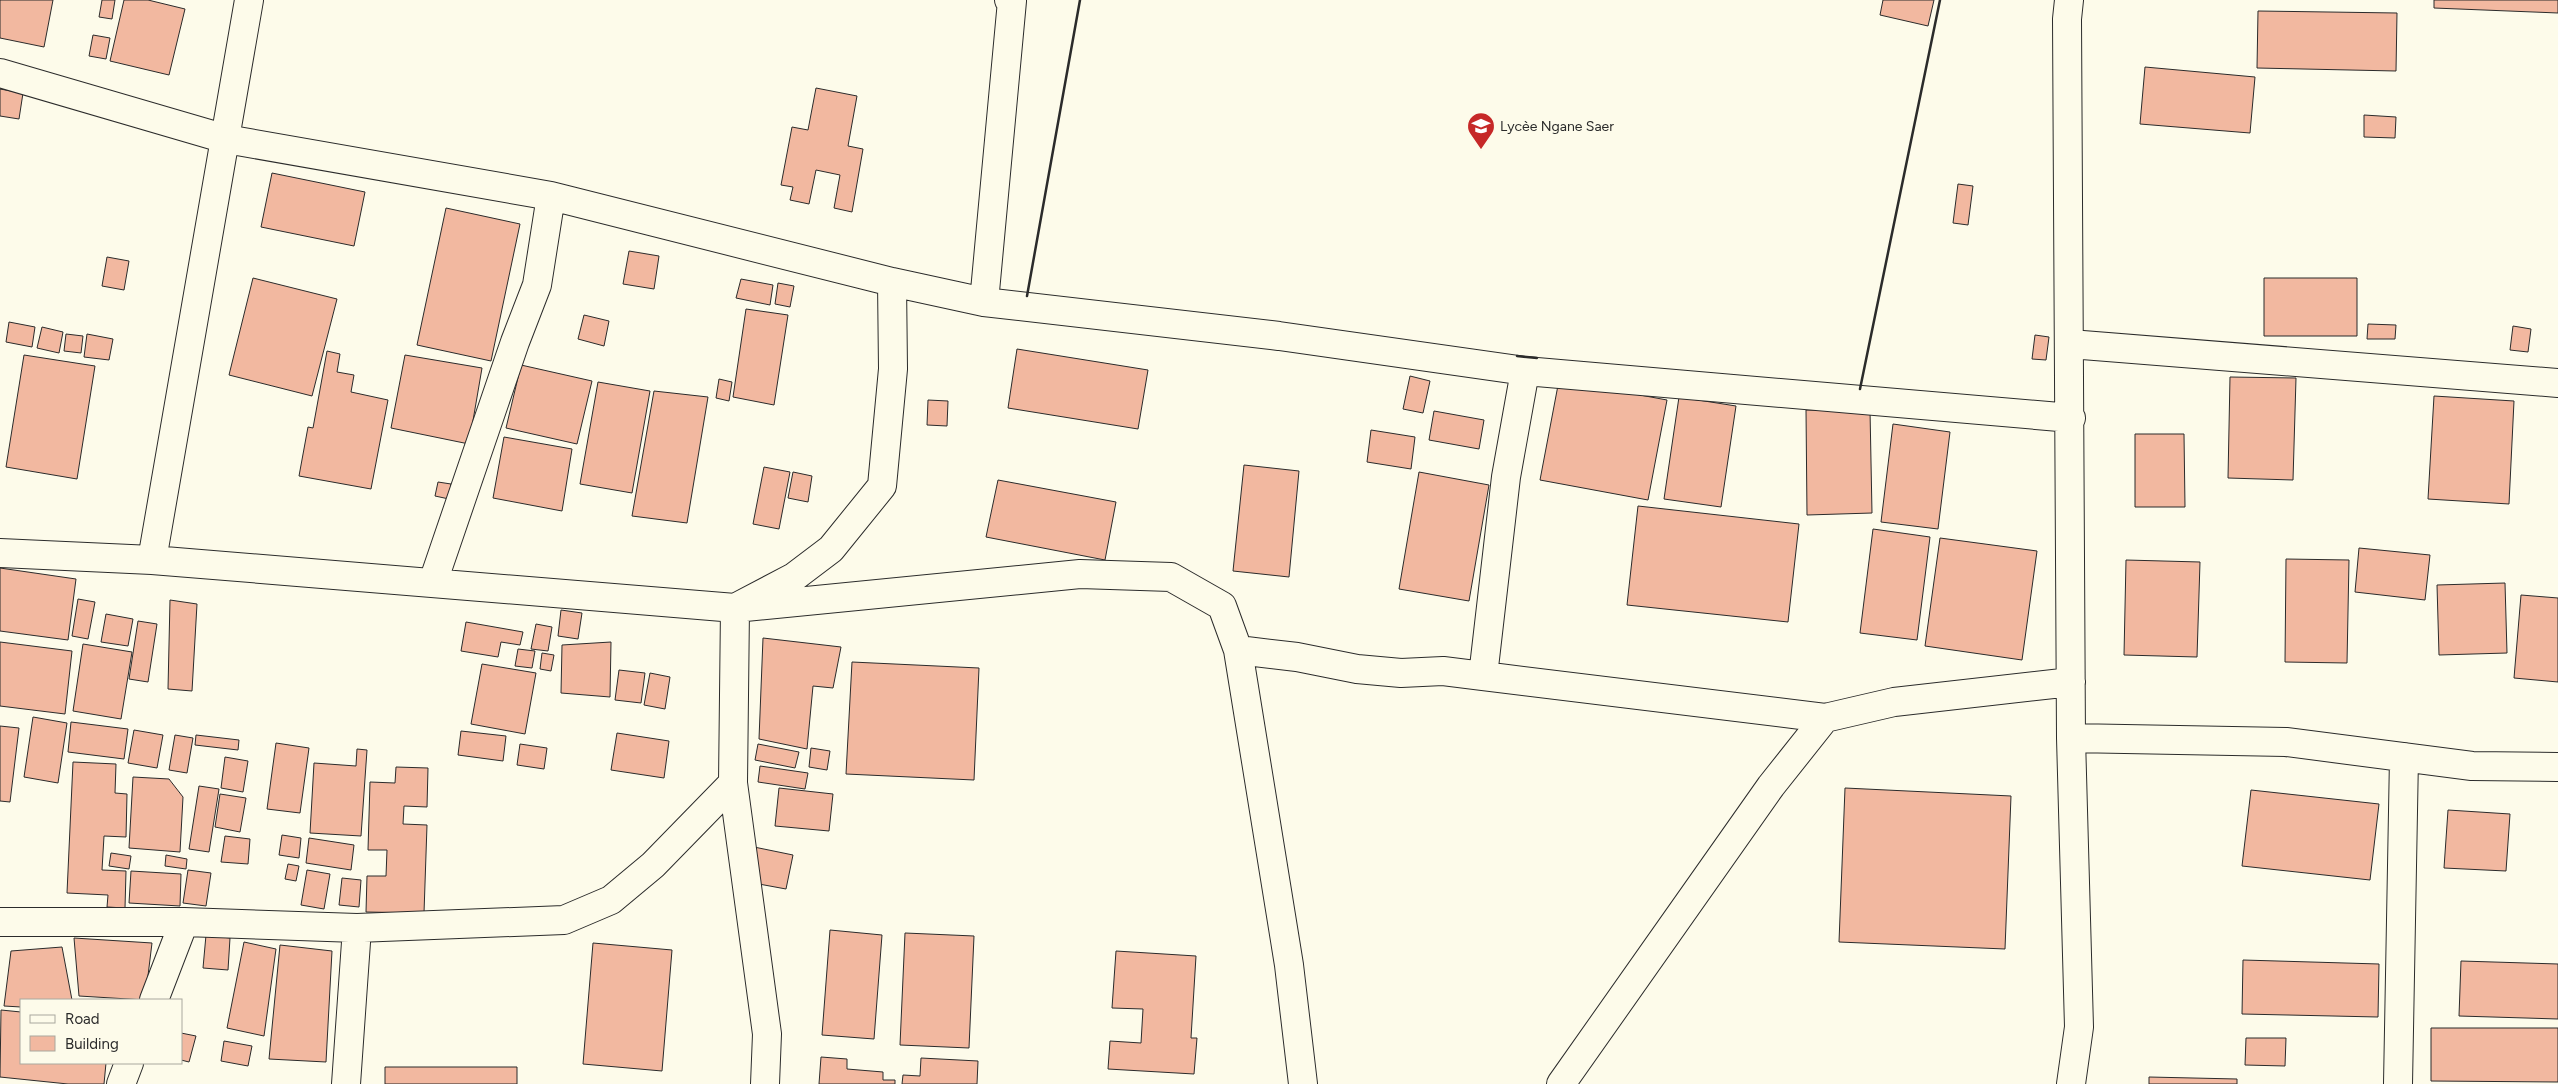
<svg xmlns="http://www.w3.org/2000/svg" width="2558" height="1084" viewBox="0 0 2558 1084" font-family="Figtree,sans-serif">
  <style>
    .building { fill: #f2b8a0; stroke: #2b2b2b }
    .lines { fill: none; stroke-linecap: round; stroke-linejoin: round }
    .minor-casing { stroke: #2b2b2b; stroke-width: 30 }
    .minor { stroke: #fdfbea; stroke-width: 28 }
    .wall { stroke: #2b2b2b; stroke-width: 2.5 }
    .labels { text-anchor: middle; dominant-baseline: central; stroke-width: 4; stroke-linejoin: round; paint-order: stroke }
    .poi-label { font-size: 14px; fill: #2b2b2b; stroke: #fdfbea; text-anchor: start }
  </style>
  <rect width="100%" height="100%" fill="#fdfbea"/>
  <!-- building -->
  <path class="building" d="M0,0H53L44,47L0,38Z
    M102,0H115L112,19L99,17Z
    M124,0H148L185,9L169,75L110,61Z
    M1883,0H1934L1928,26L1880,15Z
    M2434,0H2558V13L2434,8Z
    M2258,11L2397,13L2396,71L2257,68Z
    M93,35L110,38L106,59L89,56Z
    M2145,67L2255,77L2250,133L2140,124Z
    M816,88L857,96L848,146L863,149L852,212L834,208L840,175L816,170L809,204L790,200L793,187L781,185L792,127L808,130Z
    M0,89L23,93L19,119L0,116Z
    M2364,115L2396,117L2395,138L2364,137Z
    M272,173L365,192L354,246L261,227Z
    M1958,184L1973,186L1968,225L1953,223Z
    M446,208L520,224L491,361L417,345Z
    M629,251L659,256L654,289L623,284Z
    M107,257L129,261L124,290L102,286Z
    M253,278L337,299L312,396L229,375Z
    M2264,278H2357V336H2264Z
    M741,279L773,285L770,305L736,298Z
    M778,283L794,286L790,307L775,304Z
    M746,309L788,315L774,405L733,397Z
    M584,315L609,321L604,346L578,339Z
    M9,322L35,327L32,347L6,342Z
    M2368,324L2396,325L2395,339H2367Z
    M2513,326L2531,329L2528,352L2510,350Z
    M42,327L63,332L59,353L37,348Z
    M66,334L83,336L81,353L64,351Z
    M87,334L113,339L109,360L84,357Z
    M2035,335L2049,337L2046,360L2032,359Z
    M1017,349L1148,370L1138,429L1008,408Z
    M327,351L340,354L337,372L354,375L351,392L388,400L371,489L299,476L308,427L313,428Z
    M24,355L95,366L77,479L6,467Z
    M405,355L482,368L469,444L391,428Z
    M521,365L592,381L577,444L506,428Z
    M1410,376L1430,381L1423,413L1403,409Z
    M2230,377L2296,378L2293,480L2228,478Z
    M719,379L732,382L729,401L716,398Z
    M1559,380L1667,400L1648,500L1540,480Z
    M598,382L650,391L632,493L580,484Z
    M654,391L708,397L687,523L632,516Z
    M2434,396L2514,401L2509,504L2428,499Z
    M1679,397L1736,406L1721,507L1664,499Z
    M928,400L948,401L947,426L927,425Z
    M1806,410H1870L1872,513L1807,515Z
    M1434,411L1484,420L1479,449L1429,440Z
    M1893,424L1950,432L1938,529L1881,522Z
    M1371,430L1415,437L1411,469L1367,462Z
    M2135,434H2184L2185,507H2135Z
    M504,437L572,449L562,511L493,498Z
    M1244,465L1299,471L1289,577L1233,571Z
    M764,467L790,472L779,529L753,524Z
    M793,472L812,476L808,502L788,498Z
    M1419,472L1489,485L1469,601L1399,589Z
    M998,480L1116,502L1105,560L986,537Z
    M438,482L451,484L449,499L435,496Z
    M1638,506L1799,524L1788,622L1627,605Z
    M1873,529L1930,537L1917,640L1860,633Z
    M1940,538L2037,551L2022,660L1925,646Z
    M2359,548L2430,555L2425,600L2355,592Z
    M2286,559L2349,560L2347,663L2285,662Z
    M2126,560L2200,562L2197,657L2124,655Z
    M0,568L76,579L68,640L0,631Z
    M2505,583L2507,653L2439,655L2437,585Z
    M2521,595L2558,598V682L2514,678Z
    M78,599L95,602L88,639L72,636Z
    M170,600L197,604L192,691L168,689Z
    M561,610L582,613L578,639L558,636Z
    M106,614L133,619L128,646L101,642Z
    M138,621L157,624L148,682L129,679Z
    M466,622L523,632L520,645L501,642L498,657L461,651Z
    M536,624L552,627L548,651L531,649Z
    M763,638L841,647L833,688L813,686L807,749L759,739Z
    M0,642L72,651L65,714L0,706Z
    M611,642L610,697L561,693L562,645Z
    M83,644L132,652L121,719L73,711Z
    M518,649L535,651L532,668L515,666Z
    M542,653L554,655L551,671L540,669Z
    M852,662L979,668L974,780L846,774Z
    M482,664L536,673L525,734L471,724Z
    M619,670L645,673L641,703L615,700Z
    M650,673L670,677L665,709L644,705Z
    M33,717L67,723L58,783L24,777Z
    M71,722L128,729L124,759L68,752Z
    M0,726L19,728L10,802L0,801Z
    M134,730L163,735L157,768L128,763Z
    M461,731L506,736L503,761L458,755Z
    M617,733L669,741L664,778L611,770Z
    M175,735L193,738L187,773L169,770Z
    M196,735L239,740L238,750L195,745Z
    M276,743L309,748L300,813L267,809Z
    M520,744L547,748L544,769L517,765Z
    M758,744L799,752L795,768L755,760Z
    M811,748L830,751L827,770L809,767Z
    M357,749L367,750L361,836L310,833L314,763L356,766Z
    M225,757L248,761L243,792L221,788Z
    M73,762L116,764L115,793L127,794L126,837L104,836L102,870L126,871L125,908L107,907L108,895L67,893Z
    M760,766L808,773L805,789L758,782Z
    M396,767L428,768L427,807L404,806L403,824L427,825L424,913L366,912L367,876H386L387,850H368L370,782L395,783Z
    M133,777L169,779L183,797L180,852L129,848Z
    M199,786L219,789L209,852L189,849Z
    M779,788L833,794L829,831L775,826Z
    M1845,788L2011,796L2005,949L1839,942Z
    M2251,790L2379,804L2370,880L2242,866Z
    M220,794L246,798L240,832L215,827Z
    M2448,810L2510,814L2506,871L2444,868Z
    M282,835L301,838L299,858L279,855Z
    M225,836L250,839L248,864L221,862Z
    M309,838L354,845L351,870L306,863Z
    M754,847L793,855L786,889L748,882Z
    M111,853L131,856L129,869L109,866Z
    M166,855L187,859L186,869L165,866Z
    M288,864L299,866L296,881L285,879Z
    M188,870L211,873L206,906L183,903Z
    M307,870L330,874L324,909L301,905Z
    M131,871L181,874L180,906L129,903Z
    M342,878L361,880L359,907L339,905Z
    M830,930L882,935L874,1039L822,1035Z
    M905,933L974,936L969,1048L900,1045Z
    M206,935L230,938L228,970L203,968Z
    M74,938L152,943L145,1000L79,996Z
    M244,942L276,949L264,1036L227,1028Z
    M593,943L672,950L662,1071L583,1064Z
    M280,945L332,951L326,1062L269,1059Z
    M62,947L72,1000H21V1007L4,1006L11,951Z
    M1116,951L1196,956L1191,1038H1197L1194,1074L1108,1069L1110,1041L1141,1043L1143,1009L1112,1008Z
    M2243,960L2379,964L2378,1017L2242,1014Z
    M2461,961L2558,964V1019L2459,1016Z
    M1,1010L21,1012V1063H106L104,1084H68L0,1077Z
    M2431,1028H2558V1082L2431,1081Z
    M181,1033L196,1036L189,1062L181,1060Z
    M2246,1038H2286L2285,1066L2245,1065Z
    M224,1041L252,1046L248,1066L221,1061Z
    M821,1057L847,1059V1069L883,1072V1080H895V1084H819Z
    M921,1058L978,1061L977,1084H902L903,1075L920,1076Z
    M385,1067H517V1084H385Z
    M2149,1077L2237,1079V1084H2149Z"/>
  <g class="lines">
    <!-- minor casing -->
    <g class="minor-casing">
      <path id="minor" d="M2069,0L2067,19L2071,738L2079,1027L2071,1084
        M0,73L226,139L551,196L892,282
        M984,302L1012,1L1009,0
        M2070,344L2558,383
        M0,553L152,560L735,608L1080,574L1171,577L1222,606L1238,650L1289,965L1303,1084
        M152,560L249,0
        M433,582L515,342L537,285L551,196
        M1238,650L1297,657L1357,669L1401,673L1443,671L1483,676L1506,477L1525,371
        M1483,676L1825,718
        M2071,738L2286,742L2472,766L2558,767
        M0,922H184L357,928L564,920L611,900L653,865L733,783
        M154,1000L184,922
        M121,1084L129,1063
        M346,1084L357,928
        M765,1084L767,1034L733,783L735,608L794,577L831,549L882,486L893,369L892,282L984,302L1279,336L1525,371L2071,418
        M1561,1084L1771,786L1825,718L1894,702L2071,682
        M2398,1084L2404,757"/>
    </g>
    <!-- minor -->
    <use href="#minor" class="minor"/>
    <!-- wall -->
    <path class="wall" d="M1027,296L1080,0
      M1517,356L1537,358
      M1860,389L1940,0"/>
  </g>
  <!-- icons -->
  <defs>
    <g id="school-pin" transform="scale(1.4375)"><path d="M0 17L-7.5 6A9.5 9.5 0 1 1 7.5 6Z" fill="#c62828" stroke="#fdfbea"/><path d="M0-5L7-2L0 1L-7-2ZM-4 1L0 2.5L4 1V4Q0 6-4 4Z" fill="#fff"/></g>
  </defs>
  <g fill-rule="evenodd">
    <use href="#school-pin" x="1481" y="126"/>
  </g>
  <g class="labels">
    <!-- poi labels -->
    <g class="poi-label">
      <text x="1500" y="126">Lycèe Ngane Saer</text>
    </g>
  </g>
  <!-- legend -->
  <rect x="20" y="999" width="162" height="65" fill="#fdfbea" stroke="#a9a89e"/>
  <rect x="30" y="1015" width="25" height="8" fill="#fdfbea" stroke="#a9a89e"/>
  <text x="65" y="1024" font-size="15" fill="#2b2b2b">Road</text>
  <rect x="30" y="1036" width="25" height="15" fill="#f2b8a0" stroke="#a9a89e"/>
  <text x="65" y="1049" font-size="15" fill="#2b2b2b">Building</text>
</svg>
